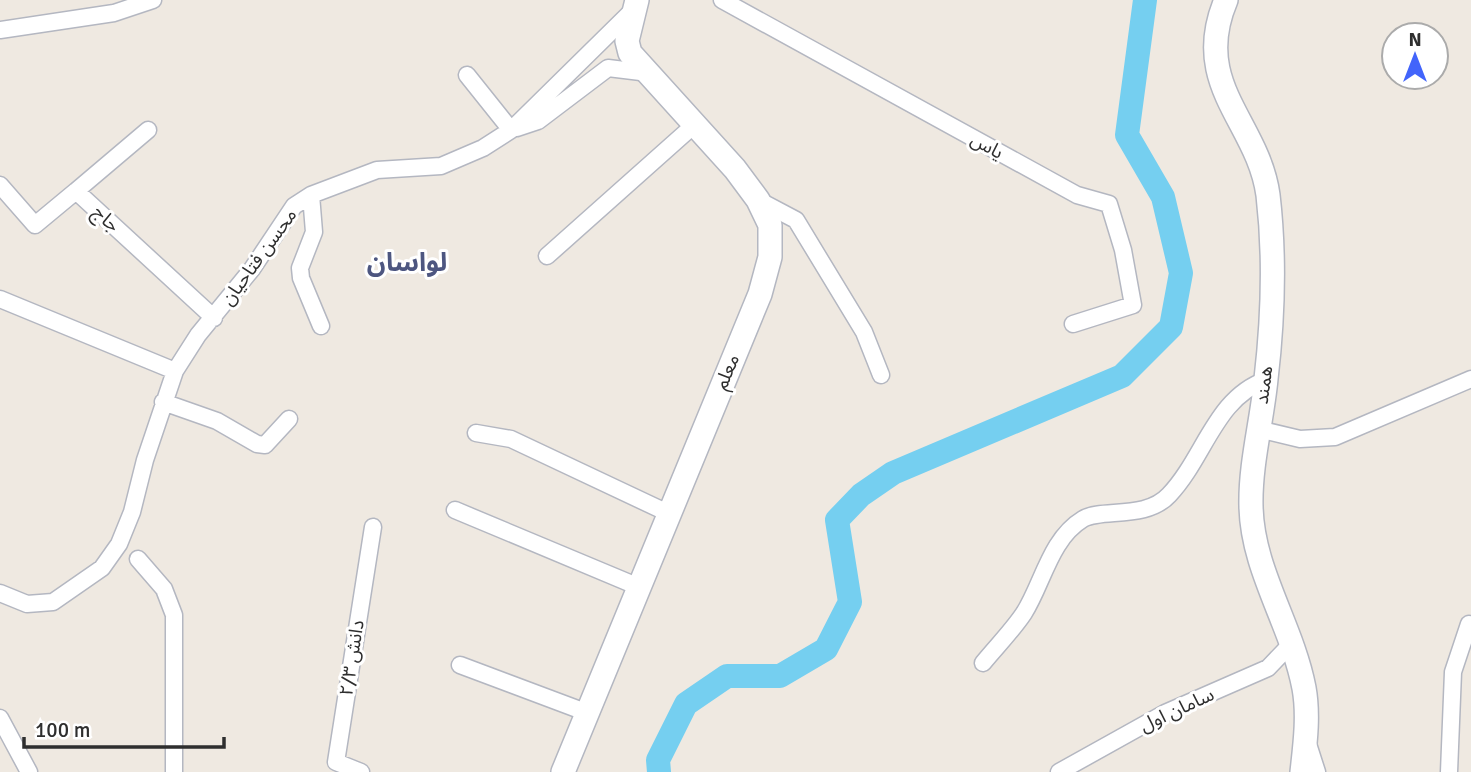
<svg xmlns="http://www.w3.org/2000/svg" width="1471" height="772" viewBox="0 0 1471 772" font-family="Signika,'Noto Sans Arabic',sans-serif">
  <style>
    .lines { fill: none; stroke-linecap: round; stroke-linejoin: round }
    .river { stroke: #75cff0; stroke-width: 24 }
    .street-casing { stroke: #b4b7c1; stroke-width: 19 }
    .secondary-casing { stroke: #b4b7c1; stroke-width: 26 }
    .street { stroke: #fff; stroke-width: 16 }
    .secondary { stroke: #fff; stroke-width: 23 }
    .labels { text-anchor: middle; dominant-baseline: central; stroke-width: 6; stroke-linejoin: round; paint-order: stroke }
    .street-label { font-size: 19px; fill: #2e2e2e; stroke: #fff }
    .district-label { font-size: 26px; font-weight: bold; fill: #4d5680; stroke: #fff }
  </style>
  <rect width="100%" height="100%" fill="#efe9e1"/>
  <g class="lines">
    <!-- river -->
    <path class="river" d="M659,772L658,760L686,704L727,676H780L826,649L850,602L837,520L861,495L893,473L1122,376L1171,327L1181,273L1163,197L1127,135L1145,0"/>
    <!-- street casing -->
    <g class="street-casing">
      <path id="street" d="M722,0L1077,195L1109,204L1123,250L1133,305L1073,324
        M0,30L114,13L153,0
        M467,75L511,130
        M517,128L538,121L608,68L649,73
        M0,185L35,225L76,191L214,318
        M76,191L148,130
        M311,195L314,232L300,268L301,278L321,326
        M758,200L796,220L864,332L881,375
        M547,256L693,126
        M0,299L175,371
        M163,402L217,421L257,444L265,445L289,419
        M1258,429L1300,439L1335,437L1471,379
        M476,433L511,439L668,513
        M455,510L639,587
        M138,559L164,589L174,615V772
        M0,593L27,604L53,602L102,568L119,544L132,512L145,460L175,371L198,335L252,269L294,206L311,195L377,170L441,166L483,148L511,130L633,10
        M983,663C996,647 1012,631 1024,613C1043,583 1050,539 1083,519C1102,508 1146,520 1169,495C1205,457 1215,398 1266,380
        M460,665L588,713
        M0,718L29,772
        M1308,744L1317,772
        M361,772L336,762L373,527
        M1059,772L1165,713L1268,668L1291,644
        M1449,772L1453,672L1469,624"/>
    </g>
    <!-- secondary casing -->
    <g class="secondary-casing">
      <path id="secondary" d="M1226,0C1190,85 1258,122 1268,195C1275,255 1273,319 1266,379C1262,421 1250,464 1251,506C1252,570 1292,625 1304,688C1309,715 1305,745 1302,772
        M563,772L760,294L770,257V225L758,200L735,169L630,53L627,41L637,0"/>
    </g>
    <!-- street -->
    <use href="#street" class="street"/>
    <!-- secondary -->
    <use href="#secondary" class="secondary"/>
  </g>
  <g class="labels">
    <!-- street labels -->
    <g class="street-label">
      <text transform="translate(987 146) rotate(29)">یاس</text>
      <text transform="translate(106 219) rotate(42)">جاج</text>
      <text transform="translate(259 257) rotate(-54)">محسن فتاحیان</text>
      <text transform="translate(727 372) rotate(-67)">معلم</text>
      <text transform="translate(1264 385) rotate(-83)">همند</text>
      <text transform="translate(352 658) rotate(-81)">دانش ۲/۳</text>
      <text transform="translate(1177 710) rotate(-25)">سامان اول</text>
    </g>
    <!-- district labels -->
    <g class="district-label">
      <text x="407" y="263">لواسان</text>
    </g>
  </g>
  <!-- north arrow -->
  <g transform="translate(1415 56)"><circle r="33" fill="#ffffff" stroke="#ababab" stroke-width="2"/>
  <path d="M0-5L12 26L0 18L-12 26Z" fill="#4264fb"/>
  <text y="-10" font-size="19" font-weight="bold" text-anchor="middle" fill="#2e2e2e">N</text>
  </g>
  <!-- scale -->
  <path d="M24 737v10h200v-10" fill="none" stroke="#2e2e2e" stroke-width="3.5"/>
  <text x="35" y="737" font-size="21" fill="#2e2e2e" stroke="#ffffff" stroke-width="5" paint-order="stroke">100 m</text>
</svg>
